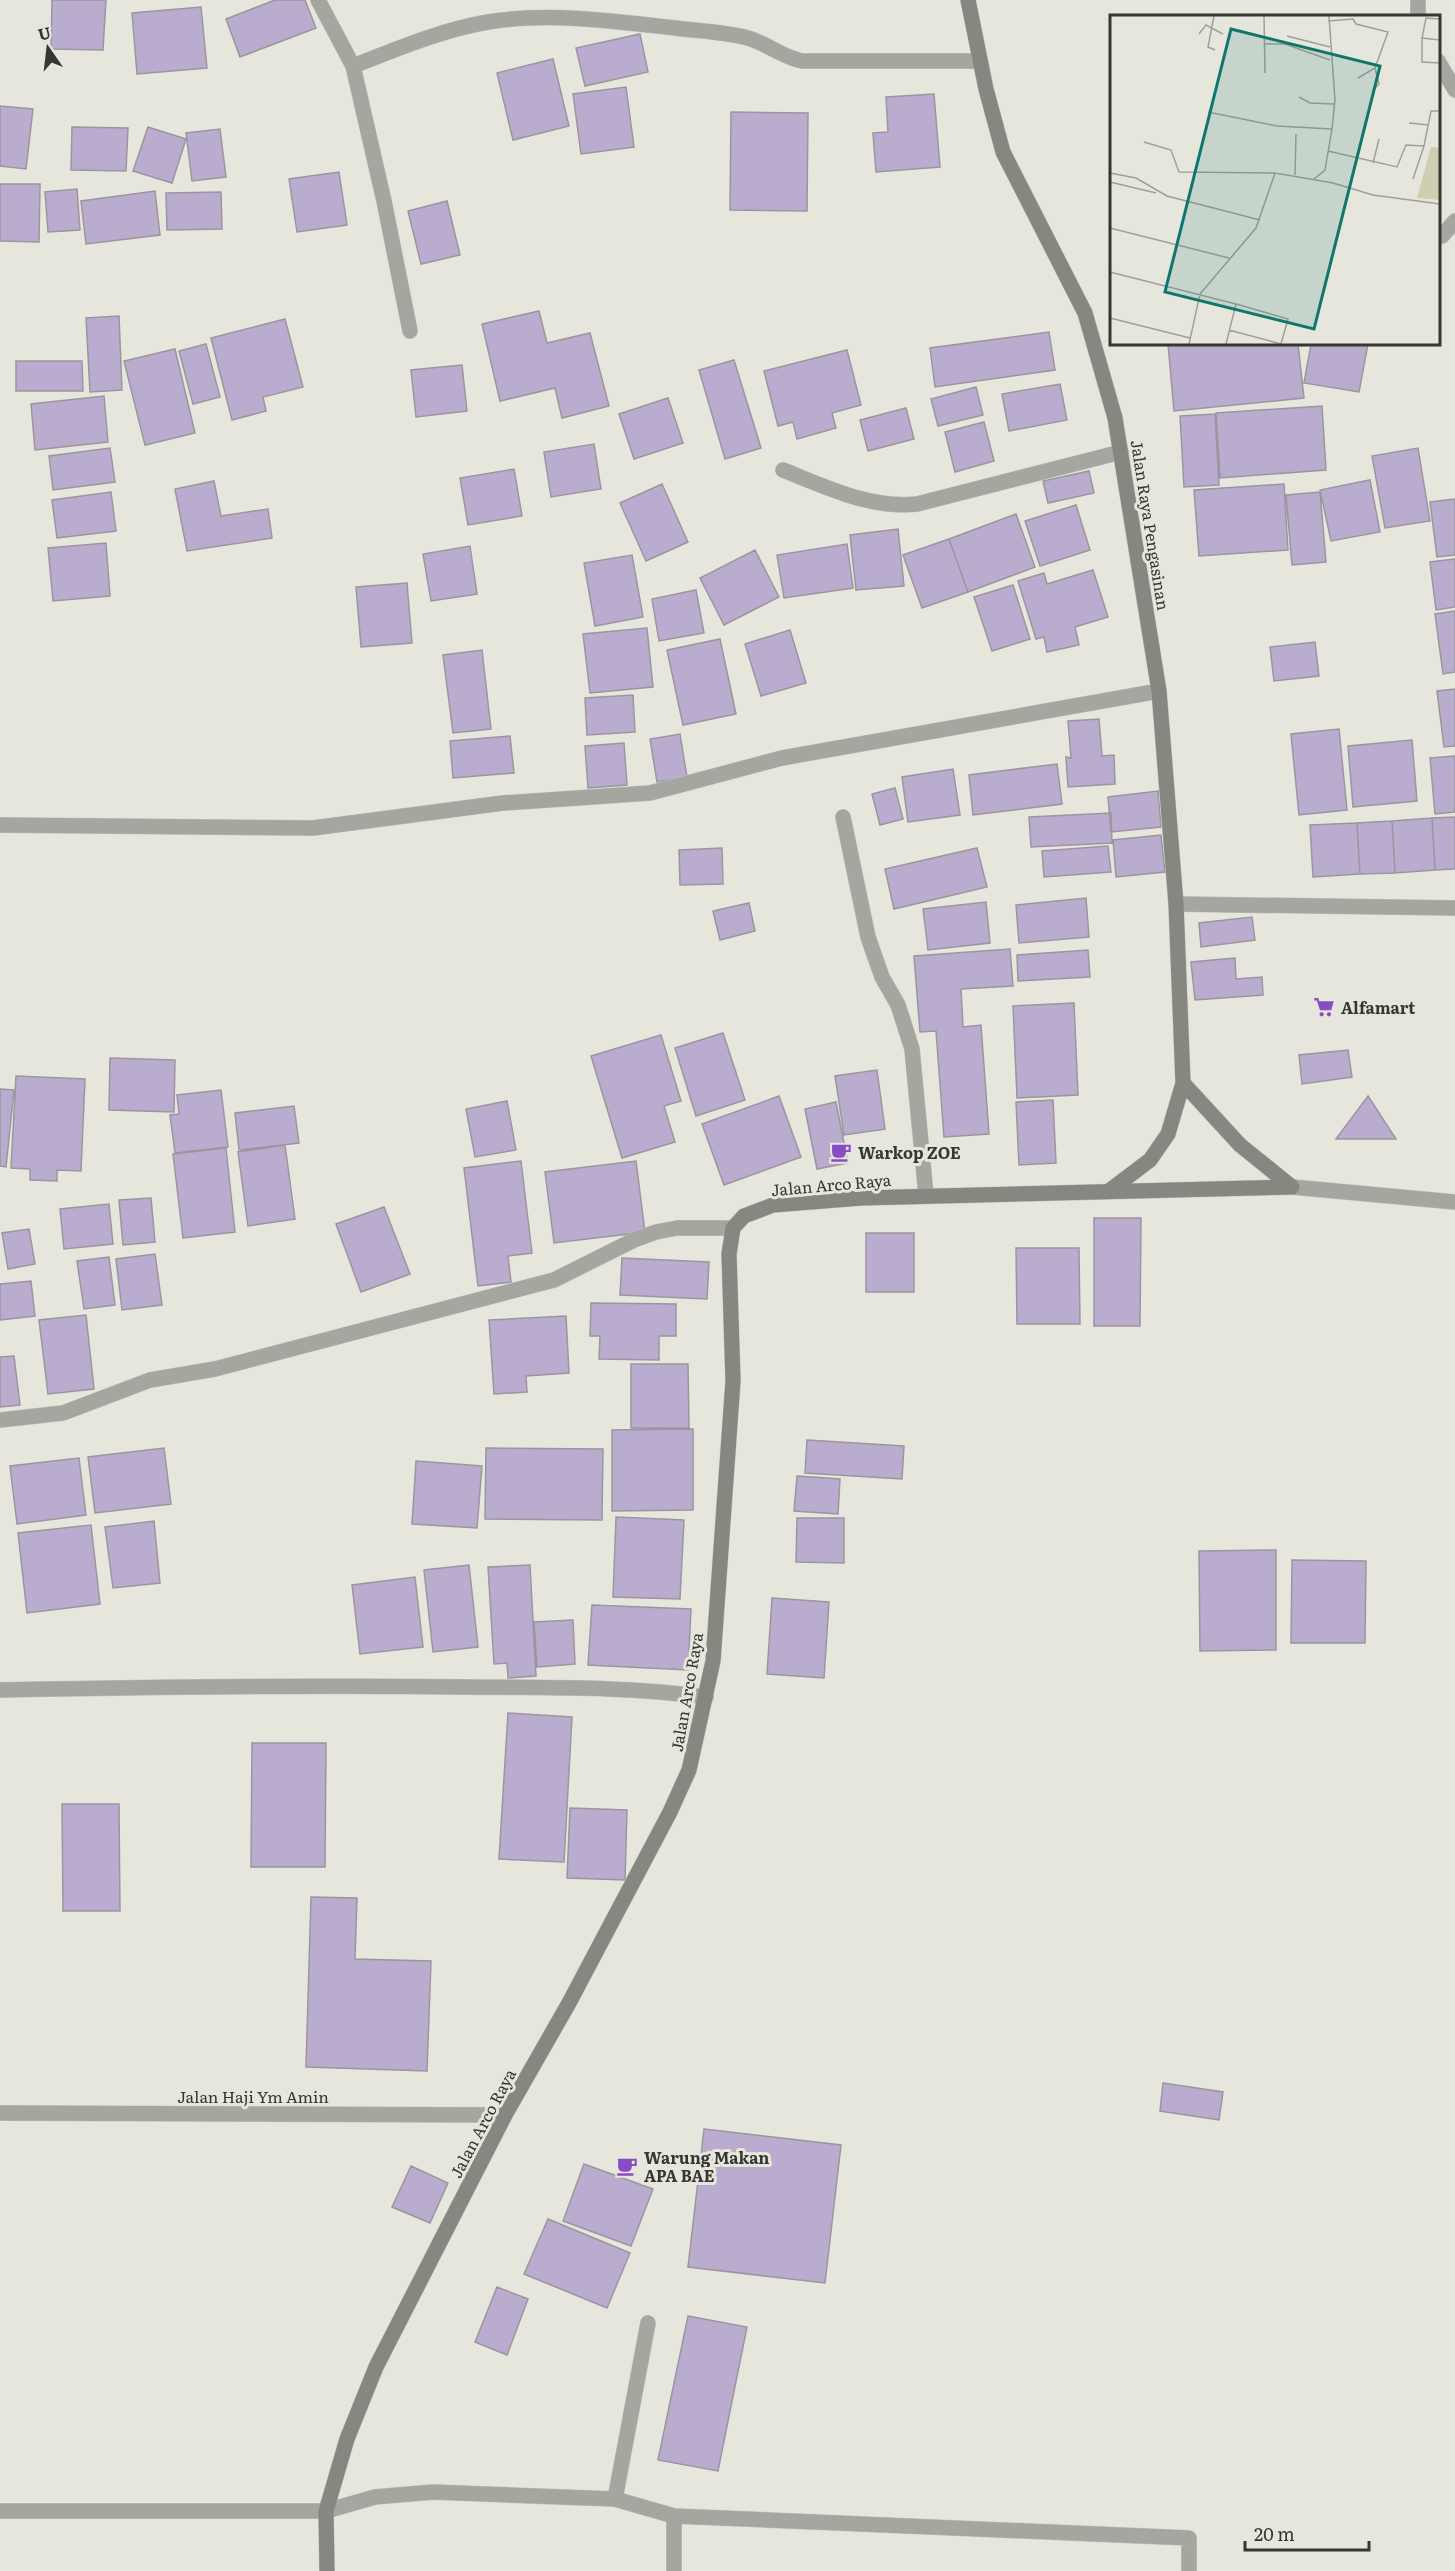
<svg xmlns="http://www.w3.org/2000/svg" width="1455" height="2571" viewBox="0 0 1455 2571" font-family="Literata,serif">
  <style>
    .building { fill: #baacce; stroke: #9a969f; stroke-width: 1.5 }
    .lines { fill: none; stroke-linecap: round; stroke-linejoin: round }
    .service-casing { stroke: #c3c3ba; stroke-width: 16 }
    .minor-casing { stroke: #c3c3ba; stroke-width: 16 }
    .tertiary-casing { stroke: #c3c3ba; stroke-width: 16 }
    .secondary-casing { stroke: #c3c3ba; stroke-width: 16 }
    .service { stroke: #a6a6a1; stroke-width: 15 }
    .minor { stroke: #a6a6a1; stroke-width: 15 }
    .tertiary { stroke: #a6a6a1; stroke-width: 15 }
    .secondary { stroke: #878781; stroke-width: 15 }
    .labels { text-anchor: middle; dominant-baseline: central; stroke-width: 6; stroke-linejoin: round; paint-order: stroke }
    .street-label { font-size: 16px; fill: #363632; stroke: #e6e6dc }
    .poi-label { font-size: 16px; font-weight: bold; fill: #363632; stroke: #e6e6dc; text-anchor: start }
    .inset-road { fill: none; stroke: #a0a098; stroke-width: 1.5 }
    .view { fill: #0f766e; fill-opacity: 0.15; stroke: #0f766e; stroke-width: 3 }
    .inset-edge { fill: none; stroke: #363632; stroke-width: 3 }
  </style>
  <rect width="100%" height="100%" fill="#e6e6dc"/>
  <!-- building -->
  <path class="building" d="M52,0H106L103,50L51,49Z
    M275,0H305L316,28L240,57L226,19Z
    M201,7L207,68L137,74L132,13Z
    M640,34L648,72L585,86L576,48Z
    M553,59L569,126L513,140L497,73Z
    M626,87L634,147L581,154L573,94Z
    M934,94L940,167L876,172L873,133L888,132L886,97Z
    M0,106L33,109L26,169L0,166Z
    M731,112L808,113L807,211L730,210Z
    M72,127L128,128L126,171L71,170Z
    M148,127L186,139L172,183L133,171Z
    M220,129L226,177L192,181L186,133Z
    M339,172L347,225L297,232L289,179Z
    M0,184H40L39,242L0,241Z
    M77,189L80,230L48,232L45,192Z
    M155,191L160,235L86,244L81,201Z
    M221,192L222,229L167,230L166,193Z
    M447,201L460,255L421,264L408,211Z
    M539,311L547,343L590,333L609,406L562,418L555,388L500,401L482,324Z
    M119,316L122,390L90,392L86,318Z
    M285,319L303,387L263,397L266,411L232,420L211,338Z
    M1049,332L1055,370L935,387L930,348Z
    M206,344L220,397L193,404L179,351Z
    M1168,344H1298L1304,398L1174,411Z
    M1311,344H1368L1359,392L1304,383Z
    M175,349L195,433L145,445L124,361Z
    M847,350L861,405L832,413L836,428L797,439L793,422L778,426L764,371Z
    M734,360L761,448L725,459L699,370Z
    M16,361H82L83,391H16Z
    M462,365L467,411L416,417L411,370Z
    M1060,384L1067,420L1009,431L1002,394Z
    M976,387L983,415L938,426L931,399Z
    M104,396L108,442L35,450L31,404Z
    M668,398L683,443L634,459L619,414Z
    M1322,406L1326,470L1220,478L1216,413Z
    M906,408L914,439L868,451L860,420Z
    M1215,414L1219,485L1184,487L1180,416Z
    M984,422L994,461L955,472L945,432Z
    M594,444L601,489L551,497L544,452Z
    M110,448L115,482L53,490L49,456Z
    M1418,448L1430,521L1385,528L1372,456Z
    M514,469L522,516L468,525L460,478Z
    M1089,471L1094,493L1048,503L1043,481Z
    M1370,480L1380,532L1331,541L1320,490Z
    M214,481L221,516L268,509L272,538L187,551L175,489Z
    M662,484L688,542L646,561L620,503Z
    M1284,484L1288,550L1199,556L1194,490Z
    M111,492L116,531L57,538L52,500Z
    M1320,492L1326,562L1292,565L1286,495Z
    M1455,499V555L1437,557L1430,502Z
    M1076,505L1090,550L1040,566L1025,521Z
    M1016,514L1035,567L968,592L949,539Z
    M898,529L904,586L856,590L850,535Z
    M949,539L968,592L922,608L903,555Z
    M106,543L110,596L53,601L48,548Z
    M847,544L853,588L784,598L777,555Z
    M470,546L477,594L431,601L423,554Z
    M755,550L779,597L724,625L700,578Z
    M632,555L643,617L595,626L584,563Z
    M1455,559V607L1436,610L1430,562Z
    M1093,570L1108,617L1075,627L1079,645L1047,652L1044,637L1036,639L1018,581L1044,573L1047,584Z
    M407,583L412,643L361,647L356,587Z
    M1013,585L1030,639L992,651L974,597Z
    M696,590L704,633L659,641L652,599Z
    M1455,611V672L1443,674L1435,614Z
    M647,628L653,687L590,693L583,634Z
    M790,630L806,683L761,696L745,644Z
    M720,639L736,714L683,725L667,650Z
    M1315,642L1319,676L1274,681L1270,647Z
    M482,650L491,729L453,733L443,655Z
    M1455,689V746L1444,747L1437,691Z
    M633,695L635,732L587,735L585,698Z
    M1099,719L1102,756L1114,755L1115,784L1068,787L1066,757L1071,758L1068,721Z
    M1339,729L1347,810L1299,815L1291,734Z
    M680,734L687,777L657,782L650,739Z
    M510,736L514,773L453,778L450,741Z
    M1412,740L1417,801L1353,807L1348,746Z
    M624,743L627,785L588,788L585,746Z
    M1455,756V812L1435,814L1430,758Z
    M1057,764L1062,804L973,815L969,775Z
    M953,769L960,815L908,822L902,777Z
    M895,788L903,819L880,825L872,794Z
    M1158,791L1161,827L1111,832L1108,797Z
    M1111,813L1112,843L1031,847L1029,817Z
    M1455,817V869L1435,870L1432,818Z
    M1432,818L1435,870L1395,873L1392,821Z
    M1392,821L1395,873L1360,874L1357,823Z
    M1357,823L1360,874L1313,877L1310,825Z
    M1161,835L1165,872L1116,877L1113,840Z
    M1108,846L1111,872L1044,877L1042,851Z
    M722,848L723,884L680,885L679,850Z
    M977,848L987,887L894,909L885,869Z
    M1086,898L1089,937L1019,943L1016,905Z
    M986,902L990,943L928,950L923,909Z
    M749,903L755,931L720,940L713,911Z
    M1252,917L1255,940L1201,947L1199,923Z
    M1010,949L1013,986L961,989L963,1027L981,1025L989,1134L944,1137L936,1031L920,1032L914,956Z
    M1088,950L1090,977L1018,981L1017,955Z
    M1235,958L1236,979L1262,977L1263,995L1195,1000L1191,962Z
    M1074,1003L1078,1095L1017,1098L1013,1006Z
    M723,1033L745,1100L696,1116L675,1048Z
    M661,1035L681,1101L664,1106L675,1142L622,1158L591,1056Z
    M1348,1050L1352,1077L1302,1084L1299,1055Z
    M110,1058L175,1060L174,1112L109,1110Z
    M877,1070L885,1129L844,1135L835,1076Z
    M16,1076L85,1079L81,1171L57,1170V1181L30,1180V1169L11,1168Z
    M0,1089L14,1090L6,1167L0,1166Z
    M221,1090L228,1147L175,1153L170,1115L179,1114L177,1095Z
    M779,1096L801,1157L724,1185L702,1124Z
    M1368,1096L1396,1139H1336Z
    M1053,1100L1056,1163L1019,1165L1016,1102Z
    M507,1101L516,1150L475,1157L466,1109Z
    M836,1102L848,1163L817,1169L805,1109Z
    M294,1106L299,1143L239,1150L235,1113Z
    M285,1145L295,1219L248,1226L238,1152Z
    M226,1148L235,1232L183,1238L173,1154Z
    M521,1161L532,1253L508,1256L511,1282L478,1286L464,1168Z
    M636,1161L645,1232L554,1243L545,1172Z
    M151,1198L155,1242L123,1245L119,1200Z
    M109,1204L113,1244L64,1249L60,1209Z
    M384,1207L410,1274L361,1292L336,1224Z
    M1094,1218H1141L1140,1326H1094Z
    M29,1229L35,1264L8,1269L2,1233Z
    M866,1233H914V1292H866Z
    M1016,1248H1079L1080,1324H1017Z
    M155,1254L162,1305L122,1310L116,1259Z
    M109,1257L115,1305L84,1309L77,1261Z
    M622,1258L709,1262L707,1299L620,1295Z
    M31,1281L35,1316L0,1320V1284Z
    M591,1303L676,1304V1336H659V1360L599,1359L600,1336H590Z
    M86,1315L94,1389L48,1394L39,1320Z
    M566,1316L569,1373L526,1376L527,1392L494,1394L489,1320Z
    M14,1356L20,1405L0,1407V1357Z
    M631,1364H688L689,1428H631Z
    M693,1429V1510L612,1511V1430Z
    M807,1440L904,1446L902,1479L805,1473Z
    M164,1448L171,1504L95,1513L88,1457Z
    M486,1448L603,1449L602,1520L485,1519Z
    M79,1458L86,1515L17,1524L10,1466Z
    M416,1461L482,1466L477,1528L412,1524Z
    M797,1476L840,1479L838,1514L794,1511Z
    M616,1517L684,1520L680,1599L613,1597Z
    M797,1518H844V1563L796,1562Z
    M154,1521L160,1583L113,1588L105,1527Z
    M91,1525L100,1604L27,1613L18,1533Z
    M1276,1550V1650L1200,1651L1199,1551Z
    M1292,1560L1366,1561L1365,1643H1291Z
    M469,1565L478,1647L433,1652L424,1570Z
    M530,1565L536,1676L508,1678L507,1663L494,1664L488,1567Z
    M415,1577L423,1647L360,1654L352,1585Z
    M772,1598L829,1602L824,1678L767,1674Z
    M592,1605L691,1609L688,1670L588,1665Z
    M573,1620L575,1664L537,1667L534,1622Z
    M508,1713L572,1717L564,1862L499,1859Z
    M252,1743H326L325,1867H251Z
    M62,1804H119L120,1911H63Z
    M570,1808L627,1810L625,1880L567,1878Z
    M311,1897L357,1898L355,1959L431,1961L427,2071L306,2067Z
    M1163,2083L1223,2092L1219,2120L1160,2111Z
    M704,2129L841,2145L825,2283L688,2267Z
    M584,2164L653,2189L631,2246L563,2221Z
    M411,2166L448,2183L430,2223L392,2207Z
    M548,2219L630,2253L607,2308L524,2274Z
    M497,2287L528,2299L507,2355L475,2342Z
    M688,2316L747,2327L718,2471L658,2460Z"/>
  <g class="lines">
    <!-- service casing -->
    <g class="service-casing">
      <path id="service" d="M615,2499L648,2323"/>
    </g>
    <!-- minor casing -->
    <g class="minor-casing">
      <path id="minor" d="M318,0L353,66L384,201L410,331
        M1418,0V16
        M1438,61L1455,90
        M353,66C397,49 441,30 488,22C547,12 616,21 675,28C699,31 725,32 748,38C768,44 782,57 802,61H980
        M1442,236L1455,221
        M783,470C826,487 870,509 917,504L1121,452
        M843,817L868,937L882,977L898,1005L912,1049L926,1195
        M0,825L313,828L503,803L650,793L782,758L1159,691
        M1176,904L1455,908
        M0,1420L63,1413L150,1380L215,1369L554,1280L634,1240L656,1232L677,1228H733
        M0,1690C155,1687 310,1685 465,1687C545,1688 626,1686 706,1697
        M0,2113L505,2115
        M0,2511H326L375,2497L433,2492L615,2499L674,2516V2571
        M674,2516L1189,2538V2571"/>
    </g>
    <!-- tertiary casing -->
    <g class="tertiary-casing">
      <path id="tertiary" d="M1292,1187L1455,1202"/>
    </g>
    <!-- secondary casing -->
    <g class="secondary-casing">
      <path id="secondary" d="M968,0L986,89L1003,152L1085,313L1115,418L1159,691L1176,904L1183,1083L1168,1134L1150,1160L1109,1191
        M1183,1083L1240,1145L1292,1187
        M327,2571L326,2511L347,2439L376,2367L505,2115L569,2003L670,1812L689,1770L713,1661L733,1381L729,1254L733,1228L744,1216L773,1205L861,1198L1292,1187"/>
    </g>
    <!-- service -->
    <use href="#service" class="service"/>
    <!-- minor -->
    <use href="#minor" class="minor"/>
    <!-- tertiary -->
    <use href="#tertiary" class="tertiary"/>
    <!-- secondary -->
    <use href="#secondary" class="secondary"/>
  </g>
  <!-- icons -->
  <defs>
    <g id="supermarket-bare" transform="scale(1.62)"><path d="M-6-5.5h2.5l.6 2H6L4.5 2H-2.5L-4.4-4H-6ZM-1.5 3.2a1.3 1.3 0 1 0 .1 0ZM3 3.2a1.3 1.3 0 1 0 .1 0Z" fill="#874dc3" stroke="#e6e6dc" stroke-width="2.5" paint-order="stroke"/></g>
    <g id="cafe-bare" transform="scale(1.62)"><path d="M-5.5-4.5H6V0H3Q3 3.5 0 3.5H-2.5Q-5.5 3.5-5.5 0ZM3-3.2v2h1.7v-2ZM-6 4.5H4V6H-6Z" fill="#874dc3" stroke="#e6e6dc" stroke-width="2.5" paint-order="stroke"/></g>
  </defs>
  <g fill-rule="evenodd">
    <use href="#supermarket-bare" x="1324" y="1007"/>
    <use href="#cafe-bare" x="841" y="1152"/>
    <use href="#cafe-bare" x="627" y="2166"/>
  </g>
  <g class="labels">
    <!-- street labels -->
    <g class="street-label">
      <text transform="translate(1151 525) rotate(81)">Jalan Raya Pengasinan</text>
      <text transform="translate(831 1184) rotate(-5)">Jalan Arco Raya</text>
      <text transform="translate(686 1692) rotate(-80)">Jalan Arco Raya</text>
      <text x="253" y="2096">Jalan Haji Ym Amin</text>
      <text transform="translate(482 2123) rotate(-62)">Jalan Arco Raya</text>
    </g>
    <!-- poi labels -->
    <g class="poi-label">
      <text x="1341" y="1007">Alfamart</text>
      <text x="858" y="1152">Warkop ZOE</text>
      <text x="644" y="2157">Warung Makan<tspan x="644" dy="18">APA BAE</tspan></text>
    </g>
  </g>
  <!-- overview -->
  <g transform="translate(1110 15)">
    <rect width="330" height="330" fill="#e6e6dc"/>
    <path d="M321,132L330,133V185L307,183Z" fill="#ceceb2"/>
    <path class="inset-road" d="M104,1L98,32L105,35M154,1L155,58M330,4L316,3L312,23V47L330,48M218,6L243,4L246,9L278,17L265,53L248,63M89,19L96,10L113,19M177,21L220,32M312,23L330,25M155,29H175L220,45M263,75L269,69L265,53M189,82L200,88L224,89M98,97L167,111L222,114M299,108L319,110M34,127L61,135L69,157L165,158M218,136L287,152L296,130L314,131L321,96H330M263,148L269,124M0,158L26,163L57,181L150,205M185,160L186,119M204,164L215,155L222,114L225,85L219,1M303,164L314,131M0,167L46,178M223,168L263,180L330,189M0,213L119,243M0,257L126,289L116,329M126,289L178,304L171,329M0,303L80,323M119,315L171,329M79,329L90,279L146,213L165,158L223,168"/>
    <path class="view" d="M121,14L270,51L204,314L55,277Z"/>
    <rect width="330" height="330" class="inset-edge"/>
  </g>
  <!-- north arrow -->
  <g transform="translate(48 48) rotate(346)" stroke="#e6e6dc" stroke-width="4.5" paint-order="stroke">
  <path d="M0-4.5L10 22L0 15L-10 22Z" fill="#363632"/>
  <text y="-9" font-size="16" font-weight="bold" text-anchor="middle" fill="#363632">U</text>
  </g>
  <!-- scale -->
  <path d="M1245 2541v9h124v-9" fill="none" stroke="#363632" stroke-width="3"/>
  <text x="1254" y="2541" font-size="18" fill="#363632" stroke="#e6e6dc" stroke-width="4.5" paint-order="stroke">20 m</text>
</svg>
